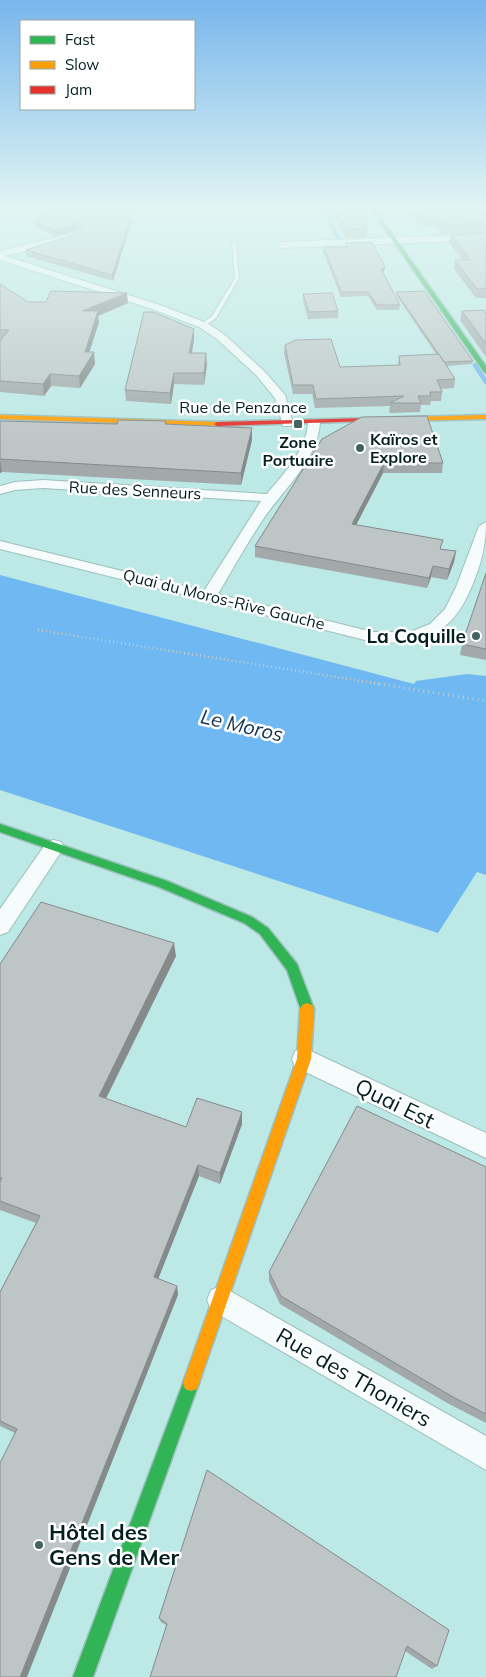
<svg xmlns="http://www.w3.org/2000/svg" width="486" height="1677" viewBox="0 0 486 1677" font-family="Mulish,sans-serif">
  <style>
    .water { fill: #70b8f2 }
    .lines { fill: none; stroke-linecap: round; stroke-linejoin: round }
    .stream-far1 { stroke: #70b8f2; stroke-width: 4 }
    .stream { stroke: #70b8f2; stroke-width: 4.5 }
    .lane-casing { stroke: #9dbfbd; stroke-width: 2 }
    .street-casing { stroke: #9dbfbd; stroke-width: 2 }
    .fast-casing { stroke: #9dbfbd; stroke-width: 3 }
    .slow-casing { stroke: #9dbfbd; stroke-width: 3 }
    .jam-casing { stroke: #9dbfbd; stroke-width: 3 }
    .path-far1 { stroke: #c1cece; stroke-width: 2.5; stroke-dasharray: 1 3; stroke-linecap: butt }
    .path { stroke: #c1cece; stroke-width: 3; stroke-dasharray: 1 4; stroke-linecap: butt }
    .lane { fill: #f5fcfb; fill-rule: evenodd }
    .street { fill: #f5fcfb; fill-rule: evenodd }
    .fast { fill: #30b455; fill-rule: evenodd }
    .slow { fill: #ff9f0a; fill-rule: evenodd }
    .jam { fill: #e5322d; fill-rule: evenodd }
    .wall { fill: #a3a9aa }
    .shaded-wall { fill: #858a8b }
    .building { fill: #bec5c6; stroke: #858a8b }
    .poi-dot { fill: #426564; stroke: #fff; stroke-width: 2 }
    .labels { text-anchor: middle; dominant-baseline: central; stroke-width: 5; stroke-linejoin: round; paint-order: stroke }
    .far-street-label { font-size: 16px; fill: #001f1e; stroke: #fff }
    .far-poi-label { font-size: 16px; font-weight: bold; fill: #001f1e; stroke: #fff; text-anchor: start }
    .poi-label { font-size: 19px; font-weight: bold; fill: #001f1e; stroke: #fff; text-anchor: end }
    .water-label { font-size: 20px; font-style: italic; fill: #0f3152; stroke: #fff }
    .near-street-label { font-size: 22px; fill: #001f1e; stroke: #fff }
    .near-poi-label { font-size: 22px; font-weight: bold; fill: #001f1e; stroke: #fff; text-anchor: start }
  </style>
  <rect width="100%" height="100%" fill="#bce8e5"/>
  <!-- water -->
  <path class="water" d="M0,575L414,684L416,681L467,674L486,676V875L477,872L438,933L0,790Z"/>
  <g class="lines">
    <!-- stream-far1 -->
    <path class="stream-far1" d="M324,208L339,240H349"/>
    <!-- stream -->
    <path class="stream" d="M475,365L486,382"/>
    <!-- lane casing -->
    <g class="lane-casing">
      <path id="lane" d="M234,242L236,243L239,278L216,318L205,326H201V324L212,316L235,278L232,243Z"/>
    </g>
    <!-- street casing -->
    <g class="street-casing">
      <path id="street" d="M78,232L81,233V237L5,256L160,305L207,323L225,335L265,372L285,395L293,423L291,426H283L275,398L257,376L217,339L199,327L152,309L0,260V251Z
        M486,234V240L281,248L277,245L281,242Z
        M314,419L320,423C318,460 281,492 262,521C246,545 232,570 218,594L373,632H410L430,624L445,609L456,587L479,526L486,522C486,544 482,561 474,581C454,633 427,646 373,642L0,549V541L204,591L261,501L43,488L15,490L0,494V486L15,482L43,480L267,494C284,473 306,451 308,423Z
        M54,840L61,842L64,847L61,852L8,932L0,935V909L47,842Z
        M304,1048L486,1133V1158L295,1067L292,1059L295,1051Z
        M221,1286L486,1436V1470L211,1310L207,1300L211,1290Z"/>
    </g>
    <!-- fast casing -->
    <g class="fast-casing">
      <path id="fast" d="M370,208H374L486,366V373L484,372Z
        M0,824L167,881L252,917L268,928L297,964L314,1009L312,1013L307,1015L302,1013L287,970L260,934L244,923L159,887L0,832Z
        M191,1375L197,1377L199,1383L93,1677H73L183,1383L185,1377Z"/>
    </g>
    <!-- slow casing -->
    <g class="slow-casing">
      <path id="slow" d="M0,415L217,422L220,424L217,426L0,419Z
        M486,415V419L369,422L366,420L369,418Z
        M307,1003L312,1005L314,1009L311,1059L199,1383L197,1389L191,1391L185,1389L183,1383L297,1059L300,1009L302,1005Z"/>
    </g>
    <!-- jam casing -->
    <g class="jam-casing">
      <path id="jam" d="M369,418L371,419V421L217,426L214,424L217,422Z"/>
    </g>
    <!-- path-far1 -->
    <path class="path-far1" d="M38,630L381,684"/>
    <!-- path -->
    <path class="path" d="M374,683L486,701"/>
    <!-- lane -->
    <use href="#lane" class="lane"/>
    <!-- street -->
    <use href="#street" class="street"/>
    <!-- fast -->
    <use href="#fast" class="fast"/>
    <!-- slow -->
    <use href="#slow" class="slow"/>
    <!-- jam -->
    <use href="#jam" class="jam"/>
  </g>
  <!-- wall -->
  <path class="wall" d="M51,208L132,214V220L113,281L26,256V250L82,232L79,230L55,236L36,227L35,221L38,219V216L52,213Z
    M329,208H366L365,210L358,211L367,228V237L346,238Z
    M380,208H486V233L442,234L435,225L420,226L406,209L381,210Z
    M486,233V298H476L454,269L455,260H463L449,243L451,235Z
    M345,243L385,267L384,271L382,273L400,305L399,310H377L368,296L341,297L323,252L324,247H345Z
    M0,284L28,302L128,303L98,316L99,322L89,352L95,364L80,388L51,386L44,396L0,392Z
    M396,292L473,361L472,364L446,366L455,379L454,388L441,389L442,392L441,401H431L430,405H421L420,412L389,413L390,406L315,408L312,394H293L284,353L285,345L340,367L398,365L399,356L436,354L396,295Z
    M303,294L338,311V318L308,319L303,301Z
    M462,311L486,313V357L460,320Z
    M194,339L192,353L207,364L204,385L174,384L171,404L126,401L125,390Z
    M0,421L166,424L252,428V440L241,485L2,472L0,473Z
    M322,439L443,463L442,473H383L356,525L441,549L456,551L454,562L447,580L431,577L427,588L255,557V546Z
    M486,573V660L460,655L462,644Z
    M176,956L106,1099L186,1127L242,1112V1124L220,1184L199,1176L158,1279L177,1286L178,1295L15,1433L0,1426V1292L36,1223L0,1210V964Z
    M486,1167V1423L449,1404L280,1304L269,1281V1272Z
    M207,1470L437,1666L432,1669L405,1651L166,1625L161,1622L159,1618Z"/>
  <!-- shaded-wall -->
  <path class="shaded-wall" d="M132,214V220L113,281L112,275Z
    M78,224L79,230L55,236L54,230Z
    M385,267L384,271L380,274L381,269Z
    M127,293L128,303L98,316L99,322L86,363L82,311Z
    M194,329V339L190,363L189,353Z
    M94,352L95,364L80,388L79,376Z
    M206,353L207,364L204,385V373Z
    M174,373V384L171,404L170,393Z
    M50,374L51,386L44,396L43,384Z
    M252,428V440L241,485V473Z
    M0,460L2,472L0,473Z
    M384,463L383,473L351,535L352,524Z
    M456,551L454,562L447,580L449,569Z
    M433,566L431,577L427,588L429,578Z
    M174,943L176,956L101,1108L99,1096Z
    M242,1112V1124L220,1184V1173Z
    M198,1165L199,1176L155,1287L154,1277Z
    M177,1286L178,1295L27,1677H20Z"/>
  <!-- building -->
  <path class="building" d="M51,208H117L132,214L112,275L26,250L82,232V226L78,224L54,230L35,221L41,217L38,216L58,211Z
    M334,208H357L367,228L347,229Z
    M413,208H486V224L443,225L436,217H421Z
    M486,233V288L477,289L455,260H471L451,235Z
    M372,242L385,267L381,269L400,305H377L368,292H341L324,247H348L345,243Z
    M0,284L28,302H46L51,291L127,293L82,311H98L85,352H94L79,376L50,374L43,384L0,381V341L9,330H0Z
    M424,291L473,361L444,362L396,292Z
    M332,293L338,311L309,312L303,294Z
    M484,310L486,313V344L462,311Z
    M144,312H153L194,329L189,353H206L204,373H174L170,393L125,390Z
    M331,339L340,367L400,365L399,356L439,354L455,379L437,380L442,392H430L431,396H418L421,403H390L404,396L316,399L313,385H293L285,345L296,340Z
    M427,416L443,463H384L352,524L443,540L440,549L456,551L449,569L433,566L429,578L255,546L322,439L362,417Z
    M118,420L166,421L165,424L252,428L241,473L0,459V421L117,424Z
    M486,573V649L462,644Z
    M41,902L174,943L99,1096L186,1127L197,1098L242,1112L220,1173L198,1165L154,1277L177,1286L20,1677H0V1463L17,1429L0,1421V1292L40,1216L0,1201V1182L2,1178H0V964Z
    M357,1106L486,1167V1414L453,1397L281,1296L269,1272Z
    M207,1470L449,1630L437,1666L407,1646L396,1677H150L167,1624L159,1618Z"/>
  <!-- sky -->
  <linearGradient id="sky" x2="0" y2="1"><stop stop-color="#78b6ec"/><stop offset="0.47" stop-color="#e1f5f3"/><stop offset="1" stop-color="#e1f5f3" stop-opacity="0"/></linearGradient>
  <rect width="486" height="443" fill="url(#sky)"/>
  <!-- markers -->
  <g class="poi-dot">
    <rect x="293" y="419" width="10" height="10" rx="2.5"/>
    <circle cx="360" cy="448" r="5"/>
    <circle cx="476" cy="636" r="5"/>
    <circle cx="39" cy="1545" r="5"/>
  </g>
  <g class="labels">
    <!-- far-street labels -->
    <g class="far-street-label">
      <text x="243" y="407">Rue de Penzance</text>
      <text transform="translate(135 490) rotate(3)">Rue des Senneurs</text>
      <text transform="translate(224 599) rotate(14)">Quai du Moros-Rive Gauche</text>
    </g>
    <!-- far-poi labels -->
    <g class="far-poi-label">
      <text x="370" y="439">Kaïros et<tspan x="370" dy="18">Explore</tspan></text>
      <text x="298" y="442" text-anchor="middle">Zone<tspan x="298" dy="18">Portuaire</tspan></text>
    </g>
    <!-- poi labels -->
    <g class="poi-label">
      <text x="466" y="636">La Coquille</text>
    </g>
    <!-- water labels -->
    <g class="water-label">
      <text transform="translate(242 725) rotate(13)">Le Moros</text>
    </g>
    <!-- near-street labels -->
    <g class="near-street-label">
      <text transform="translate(395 1103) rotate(26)">Quai Est</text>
      <text transform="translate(354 1377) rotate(30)">Rue des Thoniers</text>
    </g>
    <!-- near-poi labels -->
    <g class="near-poi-label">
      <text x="49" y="1532">Hôtel des<tspan x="49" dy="25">Gens de Mer</tspan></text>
    </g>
  </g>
  <!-- legend -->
  <rect x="20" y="20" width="175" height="90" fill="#ffffff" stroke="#99a5a5"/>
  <rect x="30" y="36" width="25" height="8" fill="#30b455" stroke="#99a5a5"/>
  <text x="65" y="45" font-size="15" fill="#001f1e">Fast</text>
  <rect x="30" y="61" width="25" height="8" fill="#ff9f0a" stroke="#99a5a5"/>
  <text x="65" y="70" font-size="15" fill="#001f1e">Slow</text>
  <rect x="30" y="86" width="25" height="8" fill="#e5322d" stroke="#99a5a5"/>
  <text x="65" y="95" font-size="15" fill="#001f1e">Jam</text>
</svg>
